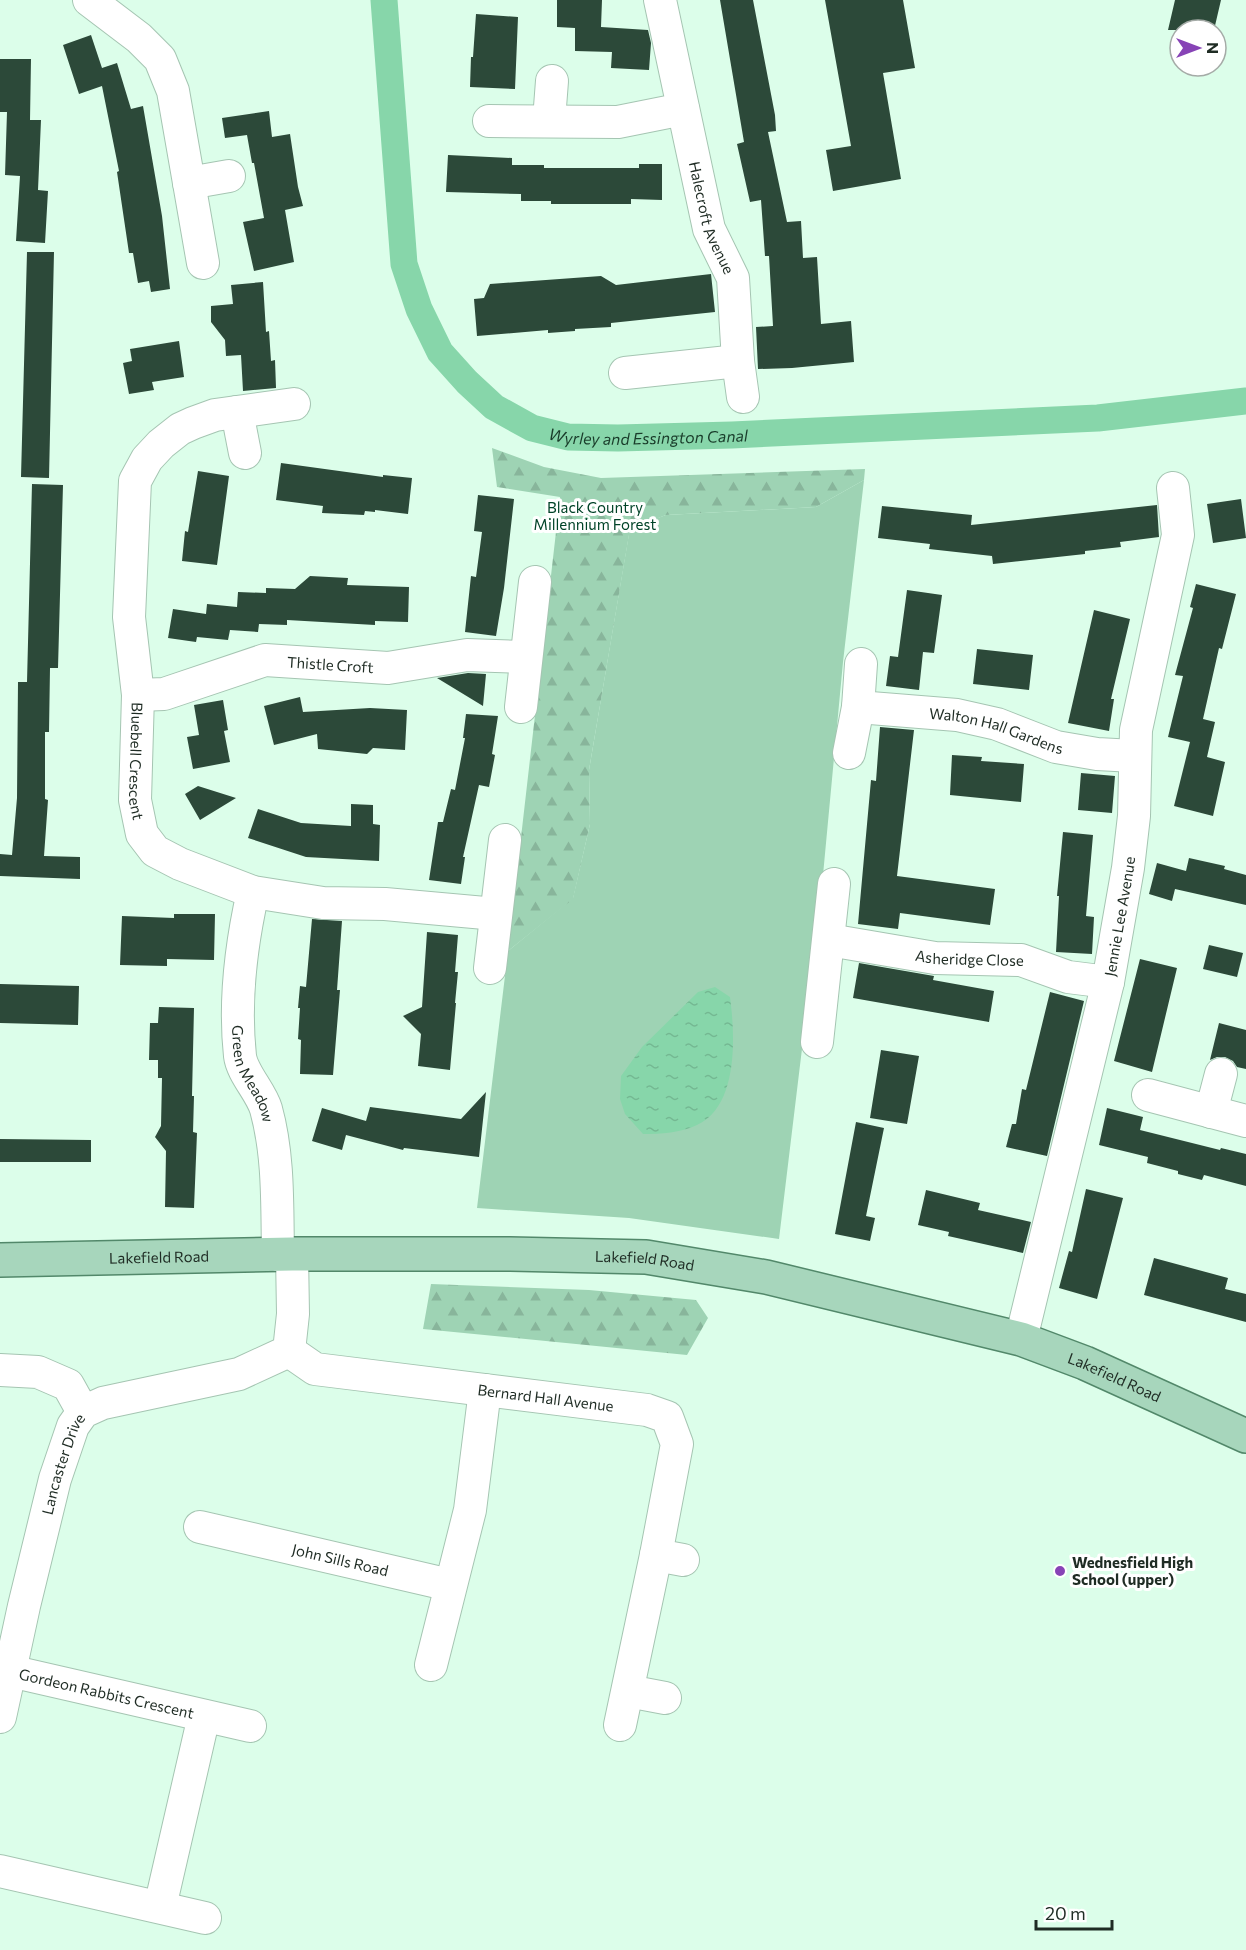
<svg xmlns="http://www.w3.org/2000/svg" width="1246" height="1950" viewBox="0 0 1246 1950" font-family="Commissioner,sans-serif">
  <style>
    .grass { fill: #9ed3b4 }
    .forest { fill: url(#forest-firs) }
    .water { fill: url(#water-ripples) }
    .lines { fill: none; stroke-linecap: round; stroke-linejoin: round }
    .canal { stroke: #87d6aa; stroke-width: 27 }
    .building { fill: #2c4939 }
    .minor-casing { stroke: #a5c5b2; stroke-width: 34 }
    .major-casing { stroke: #52886a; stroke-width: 36 }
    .minor { stroke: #fff; stroke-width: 32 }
    .major { stroke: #a7d6bc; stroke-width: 33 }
    .poi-dot { fill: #8743b6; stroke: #fff; stroke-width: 2 }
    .labels { text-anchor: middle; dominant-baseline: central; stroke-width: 6; stroke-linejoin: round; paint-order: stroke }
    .street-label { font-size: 15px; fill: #1f2c24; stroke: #fff }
    .park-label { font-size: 15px; fill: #004328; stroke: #fff }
    .poi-label { font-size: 15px; font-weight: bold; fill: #1f2c24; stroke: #fff; text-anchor: start }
    .water-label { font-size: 16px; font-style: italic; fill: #193c2a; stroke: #fff }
  </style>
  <defs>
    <pattern id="forest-firs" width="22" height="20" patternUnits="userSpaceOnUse" patternTransform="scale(1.5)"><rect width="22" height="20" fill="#9ed3b4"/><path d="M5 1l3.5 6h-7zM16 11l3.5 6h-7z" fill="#88b59b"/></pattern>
    <pattern id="water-ripples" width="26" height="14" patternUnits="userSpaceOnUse" patternTransform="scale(1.5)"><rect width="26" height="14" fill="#87d6aa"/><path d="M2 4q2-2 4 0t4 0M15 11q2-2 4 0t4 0" fill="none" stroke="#74b892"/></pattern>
  </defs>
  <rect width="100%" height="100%" fill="#dcfeea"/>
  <!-- grass -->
  <path class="grass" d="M864,480L843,662L823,875L779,1239L629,1218L477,1208L508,951L573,898L590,824L589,770L630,528L666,515L816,507Z"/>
  <!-- forest -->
  <path class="forest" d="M492,448L544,467L601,478L865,469L864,480L816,507L666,515L630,529L589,770L590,824L573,899L508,951L560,497L497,487Z
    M431,1284L589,1290L696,1300L708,1318L687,1355L423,1329Z"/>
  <!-- water -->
  <path class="water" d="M715,987L730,997C735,1034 739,1106 697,1125C680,1133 662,1134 643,1134L625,1114L620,1099L621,1076L642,1047L698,992Z"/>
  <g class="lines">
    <!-- canal -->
    <path class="canal" id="s1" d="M384,0L404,264L419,309L440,352L467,382L494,407L532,428L568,437L618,438L732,435L1098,418L1246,401"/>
  </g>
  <!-- building -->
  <path class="building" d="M557,0H602L601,27L648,30L651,43L649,70L611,68L612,52L575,51V28L557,27Z
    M720,0H753L775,115L776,131L768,132L787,222L801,221L803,258L817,257L821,324L851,321L854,362L792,368L758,369L756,327L773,326L769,256H765L761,200L750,202L737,144L744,142Z
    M825,0H903L915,68L883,73L901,179L833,191L826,150L851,146Z
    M1175,0H1221L1214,30H1168Z
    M476,14L518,17L515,89L470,87L471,57H473Z
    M91,35L102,68L117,63L131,109L143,106L162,216L170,289L151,292L149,281L138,283L133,253H129L117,172L119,171L102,86L79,94L63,45Z
    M0,59H31L30,120H41L38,190L48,191L45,243L16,241L20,176L5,175L7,112H0Z
    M269,111L272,137L290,134L298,187L303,206L285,210L294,262L254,271L243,222L264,218L254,163H252L247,135L225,138L222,118Z
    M448,155L512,158V165H544V168H639V164H662V200L631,199V204H551V201H521V194L446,192Z
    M27,252H54L49,478L21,477Z
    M711,274L715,312L611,323V327L575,329V331L548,333V330L477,336L474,299L484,298L490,284L601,276L616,285Z
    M263,282L266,332L269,331L271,361L275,360L276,388L243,391L241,355L226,356L225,340L211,322V306L233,304L231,285Z
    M179,341L184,377L152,382L154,390L129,394L123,363L132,361L130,349Z
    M281,463L383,477V475L412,478L408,514L375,510V512L365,511L364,515L322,513L323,506L276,500Z
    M198,471L229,476L217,565L182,561L185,531L188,532Z
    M32,484L63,485L58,668H50L49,732H45V799L48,800L44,856L80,857V879L0,876V854L12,855L17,798L18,682H27Z
    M478,495L514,499L504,588L496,636L465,632L471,576L476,577L482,532L474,531Z
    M1241,499L1246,538L1213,543L1207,504Z
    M1157,505L1159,537L1120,542L1121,547L1085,551V554L993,564L992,556L929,549L930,544L878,538L882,506L972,515L971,525Z
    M310,576L348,578L347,585L409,587L408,622L375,621V625L287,620V625L259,624L258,632L230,630L228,640L197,637L196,642L168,638L173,609L206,614L207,604L237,607L238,592L266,593V588L295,589Z
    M1196,584L1236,594L1222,649L1219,648L1203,719L1215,722L1207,757L1225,762L1213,816L1174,806L1190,742L1168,737L1183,676L1175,675L1193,608L1190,607Z
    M907,590L942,595L934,653L923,652L919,690L886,686L890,656L898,657Z
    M1094,610L1130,619L1111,699H1114L1109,731L1068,723Z
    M977,649L1033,655L1029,690L973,684Z
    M468,673L486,674L483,706L437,678Z
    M300,697L303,712L370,708L407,710L405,750L373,748L367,754L318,749L317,734L274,745L264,706Z
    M223,700L228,730L224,731L230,762L193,769L187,737L199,735L194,705Z
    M466,714L498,716L492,754L495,755L489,787L479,785L463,857H465L461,884L429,880L438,822H443L451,789L455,790L465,738H463Z
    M880,727L914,730L897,876L995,889L990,925L900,913L898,929L858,924L871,780L876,781Z
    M952,755L982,757L981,761L1024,764L1021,802L950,795Z
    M1081,773L1115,776L1112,813L1078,810Z
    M198,786L236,798L200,820L185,794Z
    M351,804L373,805V824L380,825L379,861L306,857L248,838L258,809L301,823L351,826Z
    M1063,832L1093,835L1086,916L1094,917L1092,954L1056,952L1059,896H1057Z
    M1189,858L1225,866L1224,869L1246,875V905L1175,889L1172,901L1149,894L1157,863L1186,871Z
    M174,914H215L214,960L167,959V966L120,965L122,916L174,918Z
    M312,919L342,921L337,990H340L333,1075L300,1074L301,1040L298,1039L300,1008H298L300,986L306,987Z
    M427,932L458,935L455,972H458L455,1003H456L450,1070L418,1066L421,1034L403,1016L422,1007Z
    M1209,945L1243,953L1237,977L1203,969Z
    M1140,959L1177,968L1152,1072L1114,1061Z
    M859,963L934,976L933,980L994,991L989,1022L853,998Z
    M0,984L79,986L78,1025L0,1023Z
    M1050,992L1084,1001L1047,1156L1006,1147L1012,1124H1016L1022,1089L1026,1090Z
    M159,1007L194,1008L192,1096H194L193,1132L197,1133L194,1208L165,1207L166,1151L155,1137L161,1126L162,1078H158V1060H149L150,1023H158Z
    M1219,1023L1246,1030V1069L1237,1067L1233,1061L1225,1057H1217L1210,1060Z
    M881,1050L919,1056L907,1124L870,1118Z
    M486,1092L479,1157L404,1148L403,1150L346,1135L342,1150L312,1141L322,1108L366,1121L370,1107L461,1119Z
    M1107,1108L1143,1117L1140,1130L1220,1150L1221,1148L1246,1154V1186L1204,1175L1202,1180L1178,1174V1171L1147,1163L1148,1157L1099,1145Z
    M856,1122L884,1128L866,1216L875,1218L870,1241L835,1234Z
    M0,1139L91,1140V1162H0Z
    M1086,1189L1123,1198L1097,1299L1059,1288L1069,1251L1072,1252Z
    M926,1190L980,1203L978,1210L1031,1222L1023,1253L948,1236L949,1232L918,1225Z
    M1154,1258L1228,1278L1225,1289L1246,1294V1322L1144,1295Z"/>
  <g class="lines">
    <!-- minor casing -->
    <g class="minor-casing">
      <g id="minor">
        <path d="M89,0L139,38L160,59L173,91L203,263"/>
        <path id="s2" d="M660,0L709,229L733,278L738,361L743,397"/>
        <path d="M549,120L552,81"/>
        <path d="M489,121L618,122L683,109"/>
        <path d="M189,183L229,176"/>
        <path d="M625,373L738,361"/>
        <path id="s3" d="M294,404L215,415L193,423L180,429L161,444L147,459L135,481L129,617L138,695L135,800L142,834L155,851L180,864L253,892L323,903L385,904L496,914"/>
        <path d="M237,412L245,453"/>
        <path id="s4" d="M138,695L164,694L265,660L388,668L467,655L526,657"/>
        <path d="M521,707L535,582"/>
        <path id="s5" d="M858,707L957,715L997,724L1056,747L1097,754L1134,756"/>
        <path d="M849,753L858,707L861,664"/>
        <path id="s6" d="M253,892C241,945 234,1001 240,1056C242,1073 261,1092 266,1109C279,1156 277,1206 278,1255"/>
        <path id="s7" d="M829,940L935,958L1021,960L1068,977L1108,982"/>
        <path d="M490,968L505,840"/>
        <path d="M817,1042L834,884"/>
        <path d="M1148,1095L1246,1121"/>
        <path d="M1211,1112L1221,1074"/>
        <path id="s8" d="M1021,1339L1108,982L1128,868L1134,816L1136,730L1178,535L1173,488"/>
        <path id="s9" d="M289,1351L315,1369L647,1410L667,1417L677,1444L656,1555L620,1725"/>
        <path d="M0,1370L38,1372L68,1385L83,1412"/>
        <path id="s10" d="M200,1527L450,1585"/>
        <path d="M656,1555L683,1560"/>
        <path d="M431,1665L470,1510L485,1390"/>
        <path id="s11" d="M10,1671L250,1726"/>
        <path d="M628,1691L665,1698"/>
        <path id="s12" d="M0,1717L24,1606L55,1479L73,1426L83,1412L103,1403L239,1374L289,1351L293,1314L292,1254"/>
        <path d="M0,1871L205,1918"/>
        <path d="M160,1907L204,1716"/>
      </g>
    </g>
    <!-- major casing -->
    <g class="major-casing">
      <g id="major">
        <path id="s13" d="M0,1260L292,1254H510L646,1257L766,1277L1021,1339L1085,1363L1246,1436"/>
      </g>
    </g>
    <!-- minor -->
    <use href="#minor" class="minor"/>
    <!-- major -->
    <use href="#major" class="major"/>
  </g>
  <!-- markers -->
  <circle class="poi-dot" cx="1060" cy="1571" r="6"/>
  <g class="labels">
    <!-- street labels -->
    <g class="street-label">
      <text stroke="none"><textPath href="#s2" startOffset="224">Halecroft Avenue</textPath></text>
      <text stroke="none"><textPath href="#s4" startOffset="198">Thistle Croft</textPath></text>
      <text stroke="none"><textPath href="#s5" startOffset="141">Walton Hall Gardens</textPath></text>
      <text stroke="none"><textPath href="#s3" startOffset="468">Bluebell Crescent</textPath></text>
      <text stroke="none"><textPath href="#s8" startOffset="434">Jennie Lee Avenue</textPath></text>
      <text stroke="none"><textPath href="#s7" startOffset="142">Asheridge Close</textPath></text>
      <text stroke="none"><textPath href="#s6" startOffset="186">Green Meadow</textPath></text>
      <text stroke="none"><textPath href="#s13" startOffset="159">Lakefield Road</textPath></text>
      <text stroke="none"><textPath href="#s13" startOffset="645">Lakefield Road</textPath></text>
      <text stroke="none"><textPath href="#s13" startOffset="1131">Lakefield Road</textPath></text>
      <text stroke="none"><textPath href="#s9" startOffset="264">Bernard Hall Avenue</textPath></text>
      <text stroke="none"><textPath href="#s12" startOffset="261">Lancaster Drive</textPath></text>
      <text stroke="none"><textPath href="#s10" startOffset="144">John Sills Road</textPath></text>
      <text stroke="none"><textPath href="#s11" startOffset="99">Gordeon Rabbits Crescent</textPath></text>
    </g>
    <!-- park labels -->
    <g class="park-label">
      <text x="595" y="507">Black Country<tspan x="595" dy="17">Millennium Forest</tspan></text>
    </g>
    <!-- poi labels -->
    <g class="poi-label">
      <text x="1072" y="1562">Wednesfield High<tspan x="1072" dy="17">School (upper)</tspan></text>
    </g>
    <!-- water labels -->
    <g class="water-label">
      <text stroke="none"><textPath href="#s1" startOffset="598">Wyrley and Essington Canal</textPath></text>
    </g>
  </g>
  <!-- north arrow -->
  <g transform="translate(1198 48) rotate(90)"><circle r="28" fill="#ffffff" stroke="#a5aba7" stroke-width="1.5"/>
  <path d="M0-4.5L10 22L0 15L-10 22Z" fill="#8743b6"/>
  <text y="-9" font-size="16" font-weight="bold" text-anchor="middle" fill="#1f2c24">N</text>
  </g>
  <!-- scale -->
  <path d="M1036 1920v9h76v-9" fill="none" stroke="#1f2c24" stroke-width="3"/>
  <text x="1045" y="1920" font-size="18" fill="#1f2c24" stroke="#ffffff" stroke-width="4.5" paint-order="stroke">20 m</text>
</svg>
